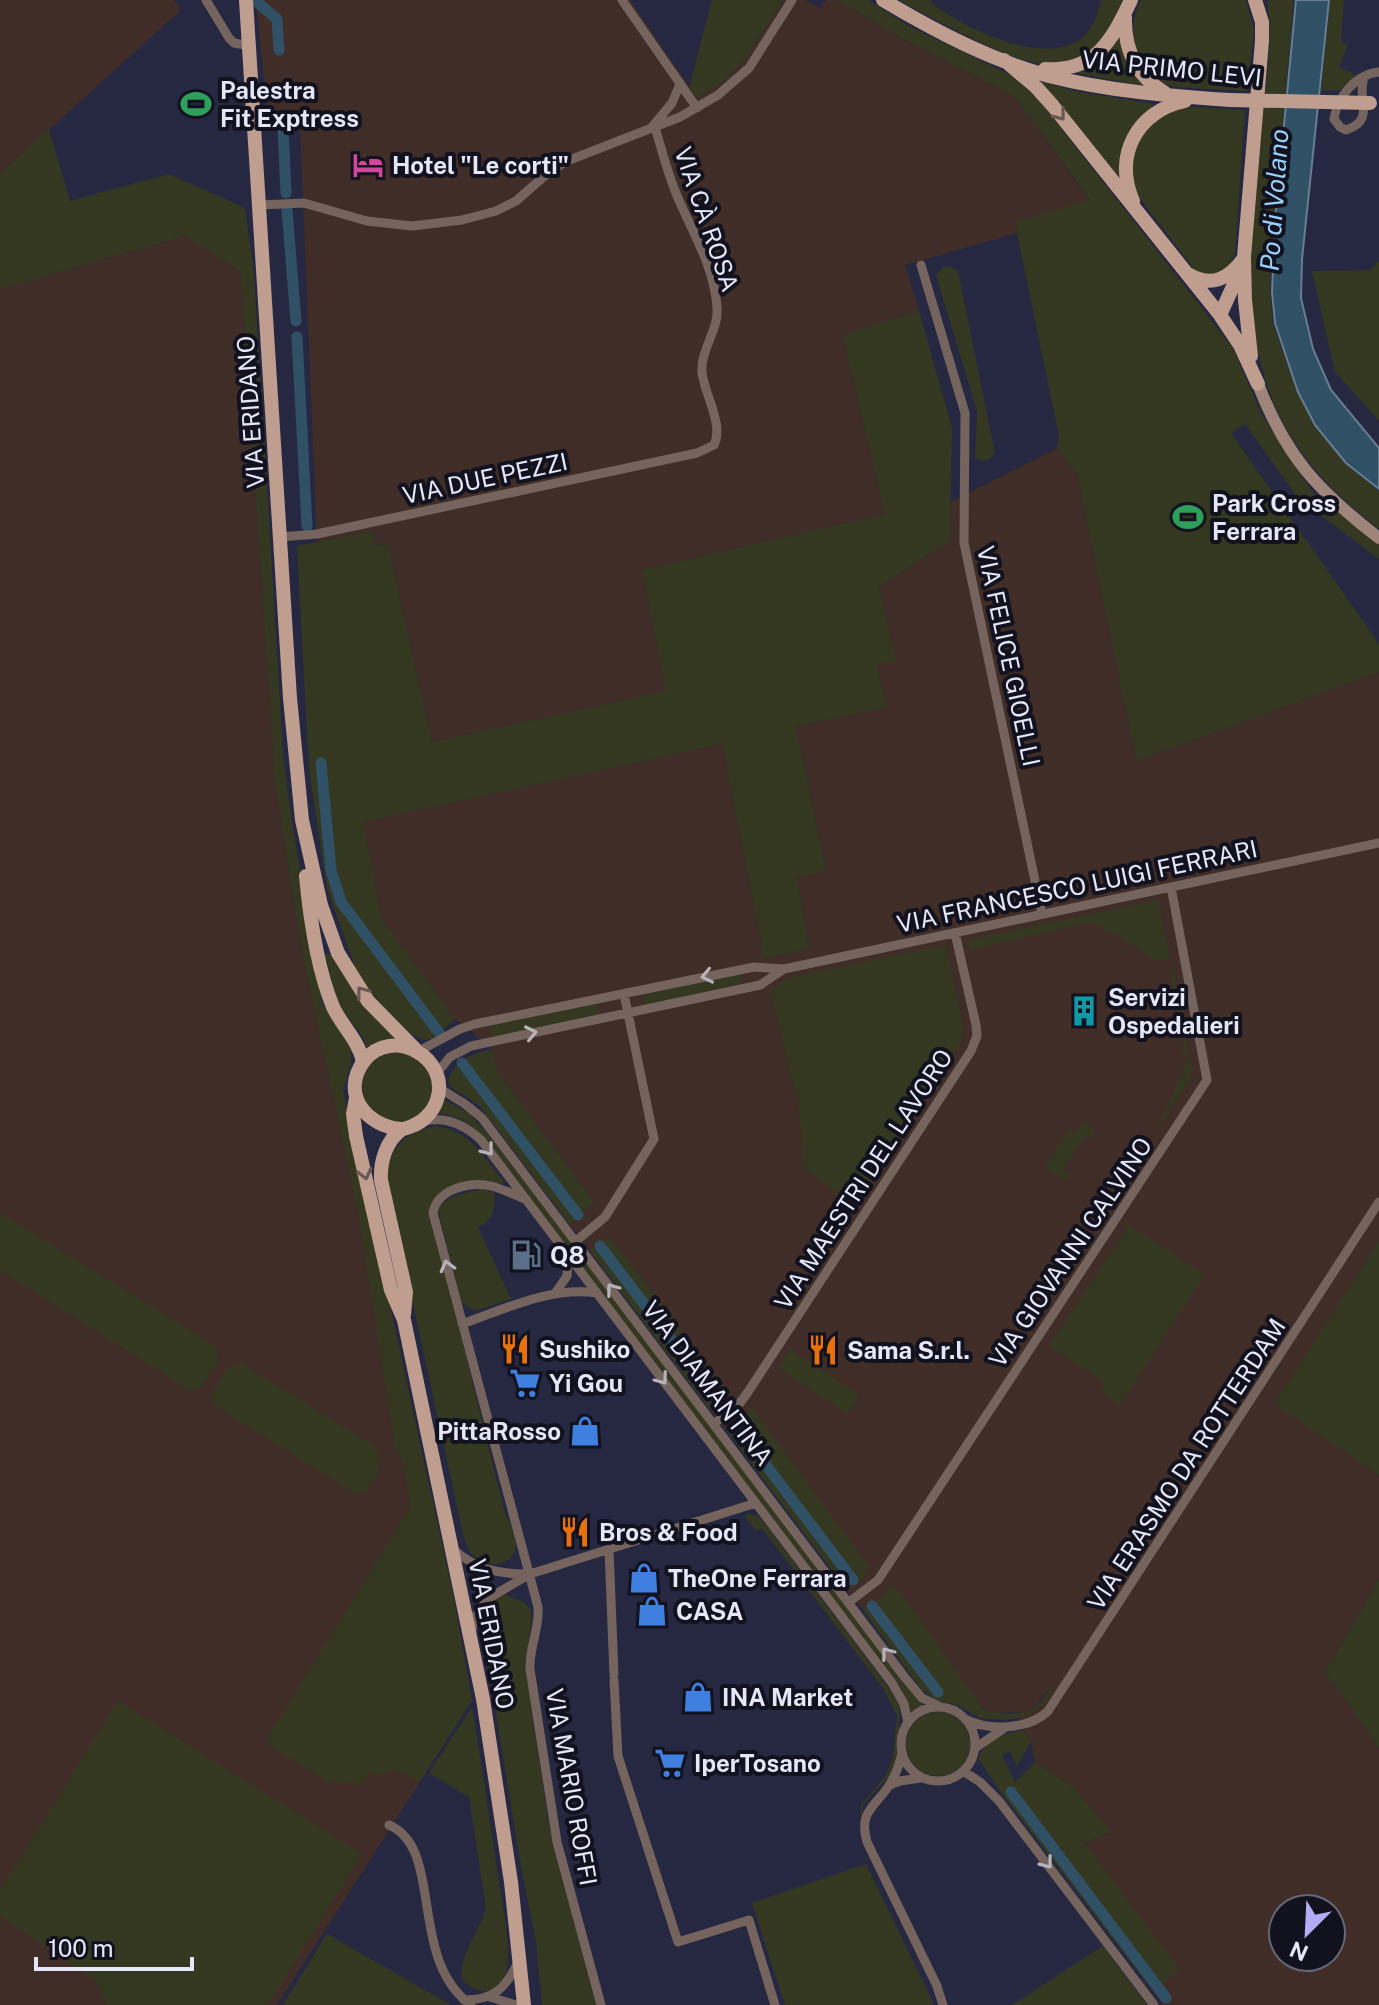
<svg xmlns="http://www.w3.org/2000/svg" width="1379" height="2005" viewBox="0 0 1379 2005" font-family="'Public Sans',sans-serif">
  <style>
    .industrial { fill: #402d27; fill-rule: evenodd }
    .green { fill: #353821 }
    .water { fill: #305066; stroke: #667d92; stroke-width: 2 }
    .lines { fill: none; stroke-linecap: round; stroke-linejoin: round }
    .canal { stroke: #305066; stroke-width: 11 }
    .minor { stroke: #75645d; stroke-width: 9 }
    .secondary { stroke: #9f8579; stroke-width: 12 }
    .primary { stroke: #bf9d8f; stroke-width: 14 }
    .primary-bridge { stroke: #bf9d8f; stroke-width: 14 }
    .oneway { stroke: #685856 }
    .oneway2 { stroke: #b8b3ba }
    .labels { text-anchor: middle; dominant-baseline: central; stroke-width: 8; stroke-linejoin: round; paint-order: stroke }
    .street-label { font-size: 24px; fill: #e5e7f8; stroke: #11121d }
    .poi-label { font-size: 24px; font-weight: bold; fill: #e5e7f8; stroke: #11121d; text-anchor: start }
    .water-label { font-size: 26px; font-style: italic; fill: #97d0fa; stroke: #11121d }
  </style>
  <rect width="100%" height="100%" fill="#262841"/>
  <!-- industrial -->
  <path class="industrial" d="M0,0H174L181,10L0,174Z
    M256,0H630L697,98L724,81L744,59L783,0H805L821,8L826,0H838L899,37L1015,97L1090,201L1018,221L1017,233L905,265L919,311L842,335L885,514L642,570L667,691L432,742L388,544L375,545L371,531L317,542L300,126L269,127Z
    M186,236L241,272L275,785L302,952L434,1562L464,1713L277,2005H0V289Z
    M1057,448L1077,475L1136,761L1379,672V1241L1275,1404L1379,1475V1579L1325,1672L1379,1748V2005H1163L1152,1990L1179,1970L1085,1843L1111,1833L1073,1787L1035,1762L1031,1742L1023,1730L1019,1718L1044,1703L1054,1687L1051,1686L1035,1707L1025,1712L992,1713L984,1709L879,1600L863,1610L846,1589L862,1579L751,1409L727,1431L710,1410L727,1394L648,1285L609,1238L590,1251L570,1225L594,1202L497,1071L493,1049L455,1019L382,919L362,822L722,744L764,959L809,948L797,877L826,870L796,726L887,707L877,665L895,661L879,587L950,541L951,502ZM1283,1909H1331V1957H1283Z"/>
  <!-- green -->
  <path class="green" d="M712,0H783L744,59L724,81L697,98L689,88Z
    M838,0H868L909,26L1013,76L1040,101L1233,348L1262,415L1311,490L1379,543V559L1297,497L1245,424L1231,433L1379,644V672L1136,761L1077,475L1057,448L1059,436L1017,233V221L1090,200L1015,97L899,37Z
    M899,0H931L932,4C967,28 1041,68 1082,38C1093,29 1097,13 1102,0H1124C1114,19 1105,45 1085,56C1073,63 1055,66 1042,64C1000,57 938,21 899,0Z
    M1141,0H1246L1254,31L1247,91L1173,87C1137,75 1123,32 1141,0Z
    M1267,0H1294L1274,219L1270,292L1273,323L1297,392L1314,425L1346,464L1379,491V529C1300,468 1262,411 1252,310C1251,294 1247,277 1248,261C1251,217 1257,172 1261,128C1265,86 1274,42 1267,0Z
    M1330,0H1344L1341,42L1348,45L1339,67L1354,74V80L1340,90L1321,91Z
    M1121,30L1150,87L1070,72Z
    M1036,80L1074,91L1154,104L1133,127L1122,183Z
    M1189,107L1245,110L1235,251C1231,269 1224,272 1207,277L1195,270L1135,192L1131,158L1142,133L1165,111Z
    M49,129L70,201L169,174L245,208L254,272L283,752L290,809L322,1003L351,1048V1063L343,1090L454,1599L472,1701L419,1782L394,1769L379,1776L369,1771L362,1784L327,1781L269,1745L267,1739L410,1507L403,1462L395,1448L358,1213L302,952L275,785L241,272L185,236L0,289V174Z
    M1379,260V421L1335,372L1312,271L1371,270Z
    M949,266L958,271L995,454L986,461L975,459L977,411L936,275L943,267Z
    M919,311L952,428L950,541L879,587L896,661L877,665L887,707L796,726L826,871L797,877L809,948L764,959L722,744L363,822L382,919L455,1019L431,1039L424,1040L412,1035L392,1016L367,988L356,969L327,888L309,769L297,546L371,531L375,545L388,544L432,742L666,691L642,570L885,514L842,335Z
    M1158,900L1170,959L1157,961L1119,936L1090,922L970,950L968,940Z
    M946,945L963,1026L961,1041L854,1204L803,1168L800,1113L770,991L787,978Z
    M325,954H332L404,1042H377L367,1048L362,1036L338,1004Z
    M1170,969H1173L1192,1070L1188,1082L1156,1133L1189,1055L1181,1052L1184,1042Z
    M740,973L743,986L645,1006L643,993Z
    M597,1002L600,1017L493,1039L489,1025Z
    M493,1049L497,1071L594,1202L570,1225L479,1105L453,1089L448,1082C452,1062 474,1052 493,1049Z
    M394,1050L419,1056L434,1076L433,1101L418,1120L394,1126L364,1105C359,1072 364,1063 394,1050Z
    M445,1100L469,1113L495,1143L923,1705L911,1712L900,1686L491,1146C475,1127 464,1117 439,1113Z
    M1084,1124L1093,1127L1094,1139L1086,1135L1063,1170L1070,1175L1066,1181L1044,1167L1069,1131L1073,1134L1078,1127Z
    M435,1126C469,1129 484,1157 504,1182L501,1185C477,1175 439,1182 430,1209L505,1514C510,1523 517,1534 516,1545C514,1566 488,1569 475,1557C468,1552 466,1542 463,1534L386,1179C390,1146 403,1134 435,1126Z
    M484,1188L495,1194C494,1211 494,1219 478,1227L510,1297L514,1298L475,1311L461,1302L438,1209C449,1194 467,1193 484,1188Z
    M0,1213L217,1347V1363L201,1388L189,1390L0,1270Z
    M1129,1225L1205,1275L1120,1405L1100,1392L1106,1383L1049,1346Z
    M609,1237L648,1285L728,1394L710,1410L590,1251Z
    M1379,1241V1475L1274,1404Z
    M790,1349L860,1395L847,1414L778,1368Z
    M242,1364L373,1445C387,1461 377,1475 368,1490L356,1494L215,1406L211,1394L228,1368Z
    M752,1408L869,1567L862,1579L846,1589L727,1431Z
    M751,1514L760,1517L889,1688L900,1707L897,1758L889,1776L863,1805L861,1824V1805L886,1775L893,1757L897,1716L884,1690L762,1528L756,1531L744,1515Z
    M1379,1579V1748L1325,1672Z
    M891,1585L901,1593L983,1709C996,1715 1023,1716 1035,1707C1042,1702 1047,1693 1051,1686L1054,1687L1045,1703L1037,1710L1019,1718L1003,1720L980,1718L957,1705L935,1700L921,1689L863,1610L879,1600Z
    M504,1594L525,1603L530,1609L532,1619L525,1664L549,1826L596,2005H542L536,1942L521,1866L483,1633V1622L491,1601Z
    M118,1701L362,1854L268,2005H106L95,1980L0,1916V1890Z
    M472,1707C481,1761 489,1816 497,1870C501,1897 514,1954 504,1979C501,1987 494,1991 485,1991C477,1991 469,1987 464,1981C453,1965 482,1927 486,1908L469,1797L429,1773Z
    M906 1744a32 32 0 1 1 64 0a32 32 0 1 1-64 0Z
    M1023,1730L1031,1742L1017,1766L1010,1752L1002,1755L1015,1782L1035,1762L1073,1787L1112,1832L1085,1843L1180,1970L1152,1990L1002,1794L978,1758C988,1739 1002,1734 1023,1730Z
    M866,1864L932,2000L933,2005H785L752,1903Z
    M327,1934L451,2005H283Z
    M1103,1946L1147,2005H1012Z"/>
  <!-- water -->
  <path class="water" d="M1296,0H1329L1302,259L1301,298L1313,349L1331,390L1379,448V489L1346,463L1315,425L1298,392L1275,323L1272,292L1275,219Z"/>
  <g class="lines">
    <!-- canal -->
    <path class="canal" d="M257,2L277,19L279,50
      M283,126L286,193
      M287,210L296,321
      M297,337L307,526
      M321,763L331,870L341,902L440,1034
      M462,1063L578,1215
      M600,1246L718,1401
      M737,1427L853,1580
      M872,1606L938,1692
      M1011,1792L1166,1998"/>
    <!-- minor -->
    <path class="minor" d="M206,0L229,38L234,43L250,46
      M622,0L697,108
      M1364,77C1356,99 1377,119 1346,130L1340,127L1334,119C1337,97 1356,74 1379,72
      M652,127L672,103L680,84
      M260,205L304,203L367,221L412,226L462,220L496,211L516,201L548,173L567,161L680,117L718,95L749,68L792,0
      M921,265L965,413L964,543L1042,914
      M280,537L317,534L697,453L714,445C724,425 705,395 702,373C700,350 719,330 717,308C715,269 693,233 678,198C668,175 662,151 655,127
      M419,1051L460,1029L475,1024L754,967L784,969L1379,843
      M437,1073L450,1057L471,1046L760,985L784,969
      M439,1088L465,1104L482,1118L903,1675L922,1698L941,1707
      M425,1121C447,1116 465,1125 481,1140L892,1683L904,1704L908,1723
      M527,1200C515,1195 503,1189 491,1186C470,1181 437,1189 433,1213L538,1607C540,1628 529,1647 530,1669L557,1842L601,2005
      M576,1241L605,1217L654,1139L624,994
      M556,1292L567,1276L568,1257
      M462,1324C505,1309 551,1286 597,1293
      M714,1424L740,1403L748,1392L971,1051L977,1036L976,1025L955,933
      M453,1549C475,1569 498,1574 526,1574
      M609,1549L614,1675
      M849,1602L878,1580L1207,1080L1171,887
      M471,1633L476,1615L489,1598L530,1574L756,1503
      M614,1680L618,1756L678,1942L749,1920L775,2005
      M901 1744a37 37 0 1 1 74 0a37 37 0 1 1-74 0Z
      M965,1719C988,1731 1029,1730 1048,1711L1379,1202
      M975,1748L1006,1727
      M902,1753C900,1763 896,1774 890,1784C876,1807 858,1810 867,1842L937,1986L943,2005
      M963,1771L980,1782L999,1801L1154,2005
      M890,1785L900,1781L921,1778
      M389,1825C445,1849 407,1959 471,2005
      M490,1997L516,2005
      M464,2000C494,2000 506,1988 518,1962"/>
    <!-- secondary -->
    <path class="secondary" d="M1258,384C1286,457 1318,491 1379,538"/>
    <!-- primary -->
    <path class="primary" d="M246,0L290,698L302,820L321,905L338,953L368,1001L415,1049
      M883,0C935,31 990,60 1049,76C1108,91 1170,96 1230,100
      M1125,17C1124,50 1137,76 1165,93
      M1004,60L1036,87L1053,106L1220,315L1240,345L1258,384
      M1045,69C1096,72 1112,40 1131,0
      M1133,201C1113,156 1137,111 1185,101
      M1188,274C1212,288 1229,279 1244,258
      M1220,315L1241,269
      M1251,356L1245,300L1244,257L1262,41V22L1255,0
      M306,876C310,919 317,968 333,1007C342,1026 359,1041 363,1062
      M356,1098L353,1114L356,1136L391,1290L404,1320L483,1699L511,1882L524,2005
      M402,1129C366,1127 340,1093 364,1061C392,1025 451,1058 437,1100C433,1112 423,1122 412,1126C408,1128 404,1128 401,1130C386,1141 380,1162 381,1180L406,1292L404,1315"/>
    <!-- primary-bridge -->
    <path class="primary-bridge" d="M1230,100L1370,103"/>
  </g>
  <!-- one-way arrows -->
  <defs><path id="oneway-chevron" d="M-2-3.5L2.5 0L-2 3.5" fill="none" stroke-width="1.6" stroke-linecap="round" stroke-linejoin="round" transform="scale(2)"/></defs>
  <g class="oneway">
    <use href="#oneway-chevron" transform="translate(1060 115) rotate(52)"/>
    <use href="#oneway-chevron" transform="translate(362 992) rotate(-127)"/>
    <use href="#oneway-chevron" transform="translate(365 1174) rotate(77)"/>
  </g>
  <g class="oneway2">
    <use href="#oneway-chevron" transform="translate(707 976) rotate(168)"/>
    <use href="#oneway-chevron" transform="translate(531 1033) rotate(-12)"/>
    <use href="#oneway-chevron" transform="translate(488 1150) rotate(52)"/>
    <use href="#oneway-chevron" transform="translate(447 1266) rotate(-105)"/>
    <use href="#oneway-chevron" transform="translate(612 1289) rotate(-127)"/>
    <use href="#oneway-chevron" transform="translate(662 1379) rotate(53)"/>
    <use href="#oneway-chevron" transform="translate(887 1653) rotate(-127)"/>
    <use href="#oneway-chevron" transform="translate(1047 1863) rotate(52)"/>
  </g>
  <!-- icons -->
  <defs>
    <g id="stadium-bare" transform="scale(2.4)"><path d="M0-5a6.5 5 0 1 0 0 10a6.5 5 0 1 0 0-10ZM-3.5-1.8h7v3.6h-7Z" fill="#2e9e5b" stroke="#11121d" stroke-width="2.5" paint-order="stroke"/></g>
    <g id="hotel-bare" transform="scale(2.4)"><path d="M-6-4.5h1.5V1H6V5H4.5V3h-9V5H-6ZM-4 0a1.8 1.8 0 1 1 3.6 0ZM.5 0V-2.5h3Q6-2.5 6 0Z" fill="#d1479c" stroke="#11121d" stroke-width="2.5" paint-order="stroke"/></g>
    <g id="building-bare" transform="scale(2.4)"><path d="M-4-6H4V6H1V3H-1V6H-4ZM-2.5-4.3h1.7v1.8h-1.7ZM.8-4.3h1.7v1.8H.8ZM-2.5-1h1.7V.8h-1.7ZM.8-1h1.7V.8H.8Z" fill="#0f9aa8" stroke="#11121d" stroke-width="2.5" paint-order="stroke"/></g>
    <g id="fuel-bare" transform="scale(2.4)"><path d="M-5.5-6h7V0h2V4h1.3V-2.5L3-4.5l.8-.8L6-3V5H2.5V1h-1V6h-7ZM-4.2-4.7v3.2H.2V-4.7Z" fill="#5c6f8a" stroke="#11121d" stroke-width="2.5" paint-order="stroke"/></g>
    <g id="restaurant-bare" transform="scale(2.4)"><path d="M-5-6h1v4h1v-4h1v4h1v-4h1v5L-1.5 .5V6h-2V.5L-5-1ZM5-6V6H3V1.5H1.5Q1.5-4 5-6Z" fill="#e8710a" stroke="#11121d" stroke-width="2.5" paint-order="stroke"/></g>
    <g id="supermarket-bare" transform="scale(2.4)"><path d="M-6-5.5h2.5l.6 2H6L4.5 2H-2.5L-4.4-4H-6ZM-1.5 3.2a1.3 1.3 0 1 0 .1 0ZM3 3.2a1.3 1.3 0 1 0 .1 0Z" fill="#3f7fe0" stroke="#11121d" stroke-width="2.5" paint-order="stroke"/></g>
    <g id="shop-bare" transform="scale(2.4)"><path d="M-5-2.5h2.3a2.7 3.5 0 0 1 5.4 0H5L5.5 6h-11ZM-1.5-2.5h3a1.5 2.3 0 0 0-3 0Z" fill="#3f7fe0" stroke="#11121d" stroke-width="2.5" paint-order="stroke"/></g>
  </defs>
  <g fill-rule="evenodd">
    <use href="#stadium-bare" x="196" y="104"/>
    <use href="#hotel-bare" x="368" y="165"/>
    <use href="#stadium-bare" x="1188" y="517"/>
    <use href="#building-bare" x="1084" y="1011"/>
    <use href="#fuel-bare" x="526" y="1255"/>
    <use href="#restaurant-bare" x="515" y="1349"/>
    <use href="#restaurant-bare" x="823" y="1350"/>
    <use href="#supermarket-bare" x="525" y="1383"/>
    <use href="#shop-bare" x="585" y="1431"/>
    <use href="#restaurant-bare" x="575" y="1532"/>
    <use href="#shop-bare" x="644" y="1578"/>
    <use href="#shop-bare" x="652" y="1611"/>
    <use href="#shop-bare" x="698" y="1697"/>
    <use href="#supermarket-bare" x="670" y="1763"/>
  </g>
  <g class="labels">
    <!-- street labels -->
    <g class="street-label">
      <text transform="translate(1172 68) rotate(6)">VIA PRIMO LEVI</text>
      <text transform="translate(707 219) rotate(71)">VIA CÀ ROSA</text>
      <text transform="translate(250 412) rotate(-94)">VIA ERIDANO</text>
      <text transform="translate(485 478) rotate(-12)">VIA DUE PEZZI</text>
      <text transform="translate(1009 656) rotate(78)">VIA FELICE GIOELLI</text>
      <text transform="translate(1077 886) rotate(-12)">VIA FRANCESCO LUIGI FERRARI</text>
      <text transform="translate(863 1179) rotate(-57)">VIA MAESTRI DEL LAVORO</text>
      <text transform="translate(1070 1252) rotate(-56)">VIA GIOVANNI CALVINO</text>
      <text transform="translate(708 1383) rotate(53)">VIA DIAMANTINA</text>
      <text transform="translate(1186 1464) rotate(-57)">VIA ERASMO DA ROTTERDAM</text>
      <text transform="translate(492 1634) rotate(79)">VIA ERIDANO</text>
      <text transform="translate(572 1787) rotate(80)">VIA MARIO ROFFI</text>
    </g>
    <!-- poi labels -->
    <g class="poi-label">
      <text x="220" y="90">Palestra<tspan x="220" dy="28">Fit Exptress</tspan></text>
      <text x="392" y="165">Hotel "Le corti"</text>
      <text x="1212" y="503">Park Cross<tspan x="1212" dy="28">Ferrara</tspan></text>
      <text x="1108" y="997">Servizi<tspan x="1108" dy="28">Ospedalieri</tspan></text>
      <text x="550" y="1255">Q8</text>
      <text x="539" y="1349">Sushiko</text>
      <text x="847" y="1350">Sama S.r.l.</text>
      <text x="549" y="1383">Yi Gou</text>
      <text x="561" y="1431" text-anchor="end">PittaRosso</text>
      <text x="599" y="1532">Bros &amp; Food</text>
      <text x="668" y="1578">TheOne Ferrara</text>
      <text x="676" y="1611">CASA</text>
      <text x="722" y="1697">INA Market</text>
      <text x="694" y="1763">IperTosano</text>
    </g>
    <!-- water labels -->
    <g class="water-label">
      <text transform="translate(1274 200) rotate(-86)">Po di Volano</text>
    </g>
  </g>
  <!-- north arrow -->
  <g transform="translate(1307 1933) rotate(204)"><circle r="38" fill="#11121d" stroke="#666775" stroke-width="2"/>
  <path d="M0-6L14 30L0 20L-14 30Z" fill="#b5acf8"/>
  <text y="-12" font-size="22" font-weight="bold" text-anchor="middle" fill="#e5e7f8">N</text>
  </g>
  <!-- scale -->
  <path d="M36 1957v12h156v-12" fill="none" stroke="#e5e7f8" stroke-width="4"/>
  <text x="48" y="1957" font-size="24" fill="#e5e7f8" stroke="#11121d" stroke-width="6" paint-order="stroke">100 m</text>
</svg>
